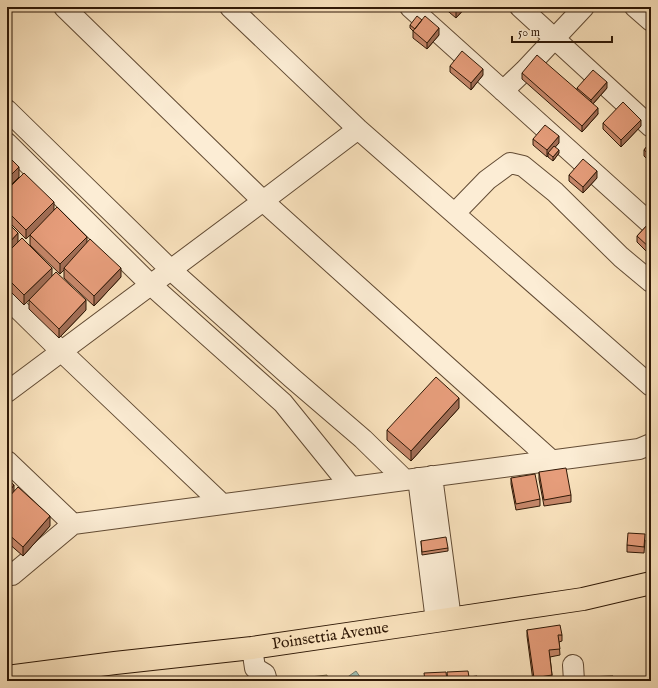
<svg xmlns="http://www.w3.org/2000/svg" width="658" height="688" viewBox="0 0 658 688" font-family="'IM FELL English',serif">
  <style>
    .green { fill: #c6c18c; stroke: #7a6c49 }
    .water { fill: #9ebeb1; stroke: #727c6d }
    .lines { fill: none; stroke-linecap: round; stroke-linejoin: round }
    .minor-casing { stroke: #624b34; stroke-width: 22 }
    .major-casing { stroke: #2f1806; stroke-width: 24 }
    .minor { stroke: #fcedd5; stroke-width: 20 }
    .major { stroke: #fae3be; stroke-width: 22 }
    .wall { fill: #c6876a; stroke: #2f1806 }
    .shaded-wall { fill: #a16e56; stroke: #2f1806 }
    .building { fill: #e69d7b; stroke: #2f1806 }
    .labels { text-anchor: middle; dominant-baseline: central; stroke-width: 3; stroke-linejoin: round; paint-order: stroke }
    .street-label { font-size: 16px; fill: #2f1806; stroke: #fcedd5 }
  </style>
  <rect width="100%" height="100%" fill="#fae3be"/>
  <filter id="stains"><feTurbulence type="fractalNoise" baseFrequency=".005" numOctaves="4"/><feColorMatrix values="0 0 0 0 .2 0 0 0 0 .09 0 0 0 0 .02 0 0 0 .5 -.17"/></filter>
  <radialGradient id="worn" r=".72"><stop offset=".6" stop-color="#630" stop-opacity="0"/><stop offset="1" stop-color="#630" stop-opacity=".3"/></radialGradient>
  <!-- green -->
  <path class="green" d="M327,675L328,681H295L294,679Z"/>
  <!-- water -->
  <path class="water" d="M356,671L363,681H342Z"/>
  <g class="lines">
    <!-- minor casing -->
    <g class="minor-casing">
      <path id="minor" d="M64,7L263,201L551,460
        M230,7L358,129L651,386
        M410,7L651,224
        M520,7L651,127
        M635,7L651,21
        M503,91L525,70L584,7
        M7,110L171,270L292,378L363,439L405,480
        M7,143L151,285L283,403L351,487
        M455,213L487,180L510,163L523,166L555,192L621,257L651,282
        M7,298L61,351L222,504
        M7,392L263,201L358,129
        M7,461L73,524L639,449L651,444
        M432,476L451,619
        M418,478L436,621
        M7,575H12L73,524
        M252,648L255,668L265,674L267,681
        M573,665L574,681"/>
    </g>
    <!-- major casing -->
    <g class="major-casing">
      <g id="major">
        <path id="s1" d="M7,677L115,663L252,648L436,621L583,599L651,583"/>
      </g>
    </g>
    <!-- minor -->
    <use href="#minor" class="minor"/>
    <!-- major -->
    <use href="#major" class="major"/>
  </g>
  <!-- wall -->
  <path class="wall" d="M443,7H466L456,18Z
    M410,25L439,35L427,49L413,38V31L410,28Z
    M450,66L483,75L471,90L450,72Z
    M522,73L577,90V88H607L593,104L598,114L582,132L522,79Z
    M603,123L641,126L621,147L603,129Z
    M533,139L559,143L555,147L559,153L553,161L548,157V156L547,157L533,145Z
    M651,141V163L644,156V150Z
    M569,175L597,178L583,193L569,181Z
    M7,190L54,211L87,243L121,277L94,306L64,278V270L60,274L30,245V235L26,239L7,220Z
    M651,221V256L637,242V236Z
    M7,222L18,242L86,310L59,338L29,309V300L24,305L7,288Z
    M459,408L411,461L387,440V430Z
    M539,472L571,495V502L544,506L539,479Z
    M511,478L540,499V506L516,510L511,484Z
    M7,479L14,491L50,526L23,556L7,542Z
    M645,540L644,553L627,552V545Z
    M421,541L448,548V551L422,555Z
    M527,630L562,635V641L559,642L560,655L550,657L552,675V681H533L527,636Z"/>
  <!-- shaded-wall -->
  <path class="shaded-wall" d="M460,7H466L456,18V12Z
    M439,28V35L427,49V43Z
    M483,69V75L471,90V83Z
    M607,82V88L591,106V100Z
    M598,108V114L582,132V126Z
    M641,120V126L621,147V140Z
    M559,136V143L549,154L548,153V156L547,157V150Z
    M559,150V153L553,161V157Z
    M19,167V177L7,189V179Z
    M597,171V178L583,193V187Z
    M54,202V212L26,239V230Z
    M18,233V243L7,254V245Z
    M87,237V246L64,268V270L60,274V264Z
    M52,268V277L24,305V295Z
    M121,268V277L94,306V296Z
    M86,300V310L59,338V329Z
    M459,398V408L411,461V451Z
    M14,485V495L7,503V494Z
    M50,516V526L23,556V547Z"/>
  <!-- building -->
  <path class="building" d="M451,7H460L456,12Z
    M417,16L422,20L415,29L410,25Z
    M425,16L439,28L427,43L413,31Z
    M462,51L483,69L471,83L450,66Z
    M537,55L598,108L582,126L522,73Z
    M593,70L607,82L591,100L577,88Z
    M623,102L641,120L621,140L603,123Z
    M545,125L559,136L547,150L533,139Z
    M651,141V156L644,150Z
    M554,146L559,150L553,157L548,153Z
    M7,155L19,167L7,179Z
    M583,159L597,171L583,187L569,175Z
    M24,173L54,202L26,230L7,211V190Z
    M57,207L87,237L60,264L30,235Z
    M651,221V249L637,236Z
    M7,222L18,233L7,245Z
    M22,238L52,268L24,295L7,278V253Z
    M90,239L121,268L94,296L64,268Z
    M56,272L86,300L59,329L29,300Z
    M436,377L459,398L411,451L387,430Z
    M566,468L571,495L544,500L539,472Z
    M535,474L540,499L516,504L511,478Z
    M7,479L14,485L7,494Z
    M18,487L50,516L23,547L7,533V499Z
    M628,533L645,534L644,547L627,545Z
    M446,537L448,548L422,552L421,541Z
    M560,625L562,635H558L560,649L549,650L552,675L534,678L527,630Z
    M468,671L469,677L477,676V681H448L447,672Z
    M446,672L447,681H425L424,673Z
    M613,676V681H586V677Z
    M222,677V679H228V681H191Z"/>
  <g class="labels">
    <!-- street labels -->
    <g class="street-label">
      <text stroke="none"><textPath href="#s1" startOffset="326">Poinsettia Avenue</textPath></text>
    </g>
  </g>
  <!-- margin -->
  <rect width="658" height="688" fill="none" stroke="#fae3be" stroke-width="24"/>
  <rect x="8" y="8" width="642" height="672" fill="none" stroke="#2f1806" stroke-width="2"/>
  <rect x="12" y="12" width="634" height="664" fill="none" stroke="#2f1806"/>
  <!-- scale -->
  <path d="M512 36v6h100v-6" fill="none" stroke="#2f1806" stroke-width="2"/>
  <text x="518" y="36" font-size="12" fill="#2f1806" stroke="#fcedd5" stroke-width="3" paint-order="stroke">50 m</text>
  <rect width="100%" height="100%" filter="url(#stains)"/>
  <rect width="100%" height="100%" fill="url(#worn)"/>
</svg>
